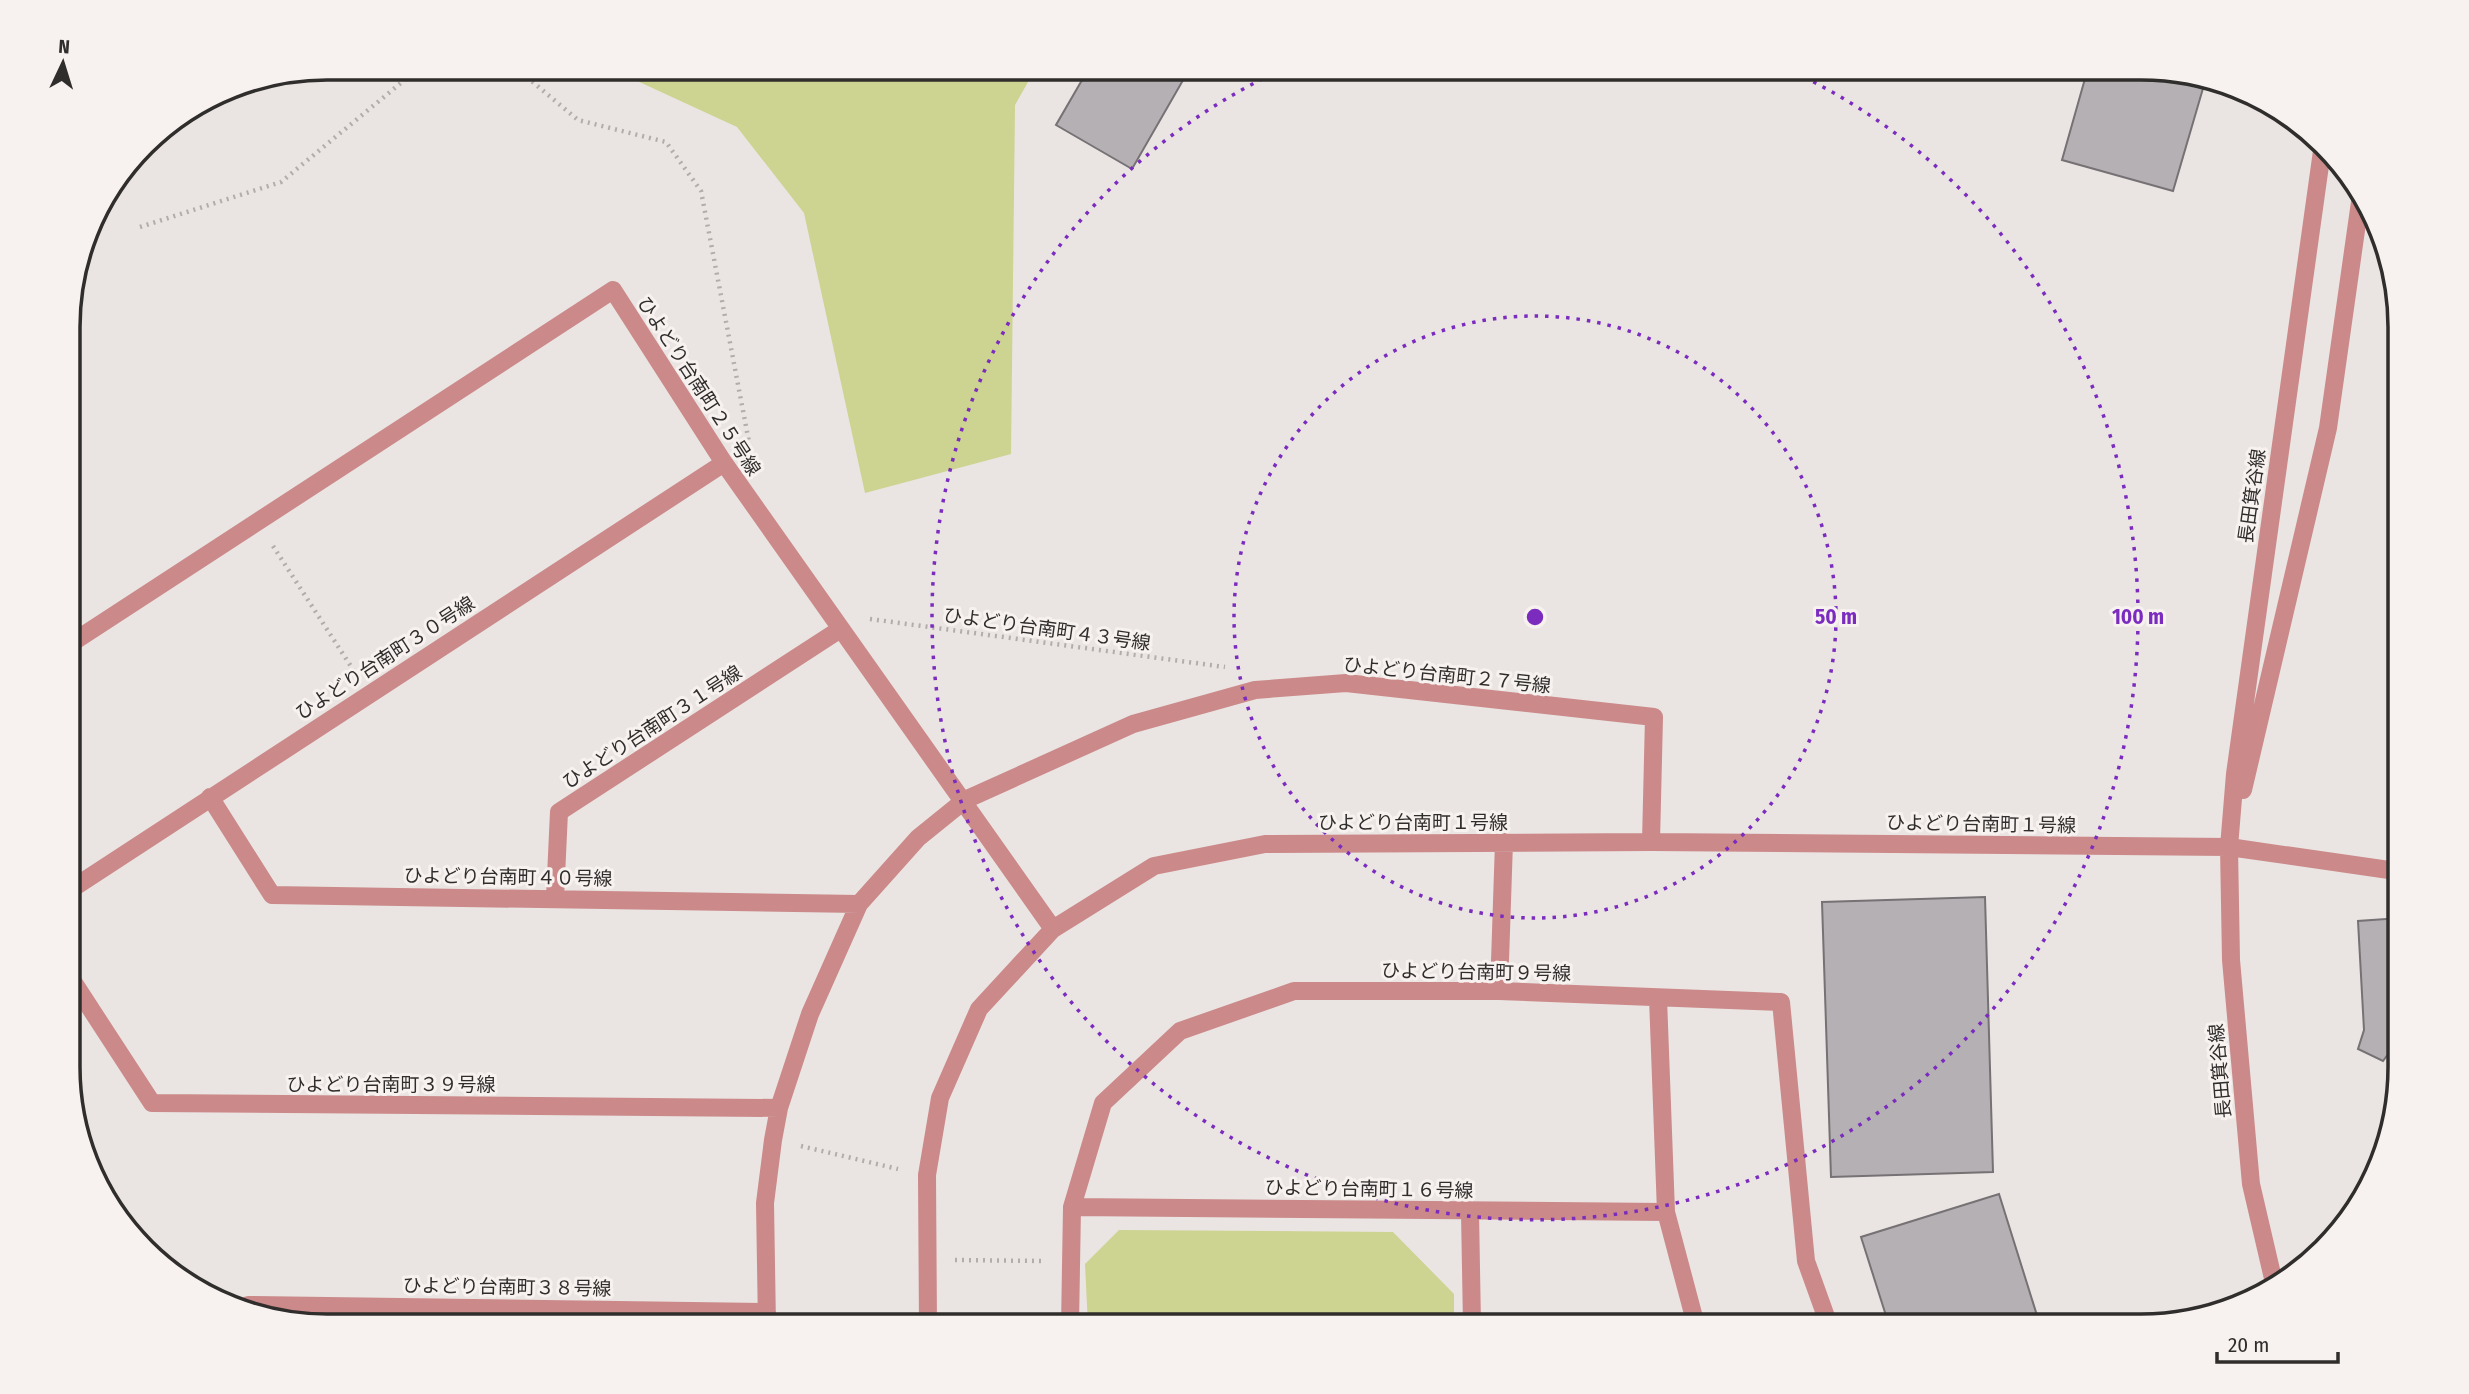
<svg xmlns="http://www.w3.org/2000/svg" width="2469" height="1394" viewBox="0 0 2469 1394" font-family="'Fira Sans Condensed','Noto Sans JP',sans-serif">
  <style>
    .green { fill: #cdd391 }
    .building { fill: #b5b0b3; stroke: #757174; stroke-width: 2 }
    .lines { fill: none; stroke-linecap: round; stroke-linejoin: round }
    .path { stroke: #b2adab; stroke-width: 4.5; stroke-dasharray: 2 5; stroke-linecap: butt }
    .minor { stroke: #cb898a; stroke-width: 18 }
    .ring { fill: none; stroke: #7b2cbf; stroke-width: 3.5; stroke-dasharray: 3.5 7 }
    .labels { text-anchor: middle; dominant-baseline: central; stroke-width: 6; stroke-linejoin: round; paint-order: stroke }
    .street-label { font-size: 19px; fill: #302e2d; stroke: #f7f2ef }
    .rim { fill: none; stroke: #302e2d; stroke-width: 3.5 }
    .centre { fill: #7b2cbf; stroke: #f7f2ef; stroke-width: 3.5 }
    .ring-label { font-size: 21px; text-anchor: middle; font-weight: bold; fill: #7b2cbf; stroke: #f7f2ef; stroke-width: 6; stroke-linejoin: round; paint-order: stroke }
  </style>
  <rect width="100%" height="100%" fill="#eae5e2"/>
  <!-- green -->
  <path class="green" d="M609,68H1036L1015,105L1011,454L865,493L804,213L737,127Z
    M1119,1230L1393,1232L1454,1294V1325L1088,1326L1085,1264Z"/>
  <!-- building -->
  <path class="building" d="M1089,68H1190L1132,169L1056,125Z
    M2088,68H2142L2204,85L2173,191L2062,160Z
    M1985,897L1993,1172L1831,1177L1822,902Z
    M2400,918V1038L2383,1061L2358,1049L2364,1030L2358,921Z
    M1999,1194L2040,1325H1889L1861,1237Z"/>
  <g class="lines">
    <!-- path -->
    <path class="path" d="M516,68L578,120L666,142L701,191L749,442L746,445
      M140,227L281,182L419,68
      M273,546L354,671
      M870,619L1225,667
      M801,1146L898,1169
      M955,1260L1044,1261"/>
    <!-- minor -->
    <path class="minor" d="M70,644L613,290L724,463L1053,929
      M2243,790L2328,428L2361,195
      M210,797L272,895L859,904
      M70,890L724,463
      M555,898L559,812L839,630
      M70,977L152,1103L779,1108
      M1499,991L1504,842
      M1658,998L1666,1212L1696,1325
      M1072,1207L1666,1212
      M1470,1212L1472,1325
      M2275,1287L2251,1184L2231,960L2229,847L2235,774L2322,151
      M248,1305L767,1312
      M767,1326L765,1203L773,1140L779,1108L810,1014L859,904L918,838L965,800L1133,724L1255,690L1346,683L1654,717L1651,842
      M928,1326L927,1175L940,1098L979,1009L1053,929L1154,866L1265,844L1651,842L2229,847L2389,870L2400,877
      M1070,1326L1072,1207L1103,1103L1180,1031L1294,991H1499L1781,1002L1806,1261L1829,1325"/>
  </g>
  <!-- distance rings -->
  <g class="ring">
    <circle cx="1535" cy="617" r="301"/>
    <path d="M1785 68A603 603 0 1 1 1285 68"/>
  </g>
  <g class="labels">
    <!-- street labels -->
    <g class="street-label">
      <text transform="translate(699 386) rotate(57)">ひよどり台南町２５号線</text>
      <text transform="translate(2252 496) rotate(-82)">長田箕谷線</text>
      <text transform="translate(1047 629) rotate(8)">ひよどり台南町４３号線</text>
      <text transform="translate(385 658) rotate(-33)">ひよどり台南町３０号線</text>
      <text transform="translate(1447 675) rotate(6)">ひよどり台南町２７号線</text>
      <text transform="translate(652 727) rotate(-33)">ひよどり台南町３１号線</text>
      <text x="1413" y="822">ひよどり台南町１号線</text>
      <text transform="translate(1981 824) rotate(1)">ひよどり台南町１号線</text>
      <text transform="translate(508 877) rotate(1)">ひよどり台南町４０号線</text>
      <text transform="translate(1476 972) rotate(1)">ひよどり台南町９号線</text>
      <text transform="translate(2220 1071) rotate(-95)">長田箕谷線</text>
      <text x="391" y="1084">ひよどり台南町３９号線</text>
      <text transform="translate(1369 1189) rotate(1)">ひよどり台南町１６号線</text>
      <text transform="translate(507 1287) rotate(1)">ひよどり台南町３８号線</text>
    </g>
  </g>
  <!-- crop -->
  <path d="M0 0H2469V1394H0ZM327 80H2141A247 247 0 0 1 2388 327V1067A247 247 0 0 1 2141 1314H327A247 247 0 0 1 80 1067V327A247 247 0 0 1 327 80Z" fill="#f7f2ef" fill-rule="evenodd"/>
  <path class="rim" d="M327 80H2141A247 247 0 0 1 2388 327V1067A247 247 0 0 1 2141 1314H327A247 247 0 0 1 80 1067V327A247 247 0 0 1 327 80Z"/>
  <circle cx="1535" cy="617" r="10" class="centre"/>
  <g class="ring-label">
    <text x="1836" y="624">50 m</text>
    <text x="2138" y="624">100 m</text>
  </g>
  <!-- north arrow -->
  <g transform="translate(63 63) rotate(4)" stroke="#f7f2ef" stroke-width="5" paint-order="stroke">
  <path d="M0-5L12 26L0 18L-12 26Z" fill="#302e2d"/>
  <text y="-10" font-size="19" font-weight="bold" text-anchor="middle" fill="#302e2d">N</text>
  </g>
  <!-- scale -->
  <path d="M2217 1352v10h121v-10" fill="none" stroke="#302e2d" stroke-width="3.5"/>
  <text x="2228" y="1352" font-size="21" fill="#302e2d" stroke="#f7f2ef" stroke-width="5" paint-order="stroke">20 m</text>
</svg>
